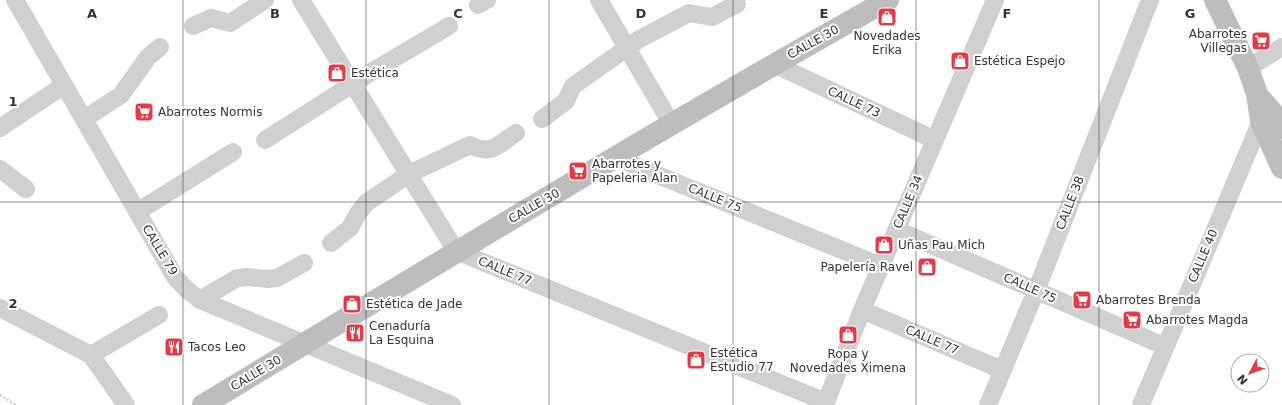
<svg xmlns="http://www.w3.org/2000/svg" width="1282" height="405" viewBox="0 0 1282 405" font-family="'DejaVu Sans',sans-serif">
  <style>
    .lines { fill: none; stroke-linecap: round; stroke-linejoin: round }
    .path { stroke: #cdcdcd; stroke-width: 2.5; stroke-dasharray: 2 2; stroke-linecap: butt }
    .street { stroke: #d0d0d0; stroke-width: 18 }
    .secondary { stroke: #bdbdbd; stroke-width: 22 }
    .grid { fill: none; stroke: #333; stroke-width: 1; stroke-opacity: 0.55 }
    .labels { text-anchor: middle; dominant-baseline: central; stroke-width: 4; stroke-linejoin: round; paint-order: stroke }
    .poi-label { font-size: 12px; fill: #333; stroke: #fff; text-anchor: start }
    .street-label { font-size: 12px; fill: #333; stroke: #fff }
    .grid-label { font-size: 13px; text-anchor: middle; font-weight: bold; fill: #333; stroke: #fff; stroke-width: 4; stroke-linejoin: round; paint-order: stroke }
  </style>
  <rect width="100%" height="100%" fill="#fff"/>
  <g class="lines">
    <!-- path -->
    <path class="path" d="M0,395L16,405"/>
    <!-- street -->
    <path class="street" d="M15,0L175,277L186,289L200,300L452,405
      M301,0L456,251L826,402
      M599,0L672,125
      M478,5L487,0
      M193,26L211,18L230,23L265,0
      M774,64L935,140
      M1248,68L1282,47
      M84,119L121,95L148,57L160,47
      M542,119L566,101L573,86L638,40L689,13L712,17L737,4
      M0,128L64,85
      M265,140L373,71L449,26
      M616,158L881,266
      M0,169L26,189
      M137,212L233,152
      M897,230L1164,346
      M331,243L350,228L359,212L366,203L409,174L470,145C492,156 497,145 516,133
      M200,300L237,278L247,277L268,279L277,278L304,263
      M0,308L91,355L126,405
      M862,310L1002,370
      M91,355L159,315
      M825,405L862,310L995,0
      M988,405L1036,291L1150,0
      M1141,405L1261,121L1269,115"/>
    <!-- secondary -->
    <path class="secondary" d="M1215,0L1248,68L1257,94L1261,121L1282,168
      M1259,97L1272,112L1282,128
      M203,405C430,268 656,130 888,0"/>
  </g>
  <!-- grid -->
  <path class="grid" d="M183,0V405M366,0V405M549,0V405M733,0V405M916,0V405M1099,0V405M0,202H1282"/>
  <!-- icons -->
  <defs>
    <g id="shop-square" transform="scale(1)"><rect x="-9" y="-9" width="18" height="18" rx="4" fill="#e63946" stroke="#fff"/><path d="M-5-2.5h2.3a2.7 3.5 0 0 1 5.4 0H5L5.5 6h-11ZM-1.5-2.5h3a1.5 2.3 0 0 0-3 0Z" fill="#fff"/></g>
    <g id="supermarket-square" transform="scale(1)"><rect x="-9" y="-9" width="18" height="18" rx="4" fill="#e63946" stroke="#fff"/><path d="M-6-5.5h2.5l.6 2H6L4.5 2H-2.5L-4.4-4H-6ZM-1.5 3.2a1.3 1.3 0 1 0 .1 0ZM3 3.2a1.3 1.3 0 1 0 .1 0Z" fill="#fff"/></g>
    <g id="restaurant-square" transform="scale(1)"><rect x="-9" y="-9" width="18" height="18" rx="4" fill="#e63946" stroke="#fff"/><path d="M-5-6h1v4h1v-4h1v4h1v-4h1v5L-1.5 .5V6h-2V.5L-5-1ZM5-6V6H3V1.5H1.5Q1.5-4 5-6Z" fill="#fff"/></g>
  </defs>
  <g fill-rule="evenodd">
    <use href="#shop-square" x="887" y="17"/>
    <use href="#supermarket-square" x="1261" y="41"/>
    <use href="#shop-square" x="960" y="61"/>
    <use href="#shop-square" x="337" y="73"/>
    <use href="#supermarket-square" x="144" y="112"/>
    <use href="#supermarket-square" x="578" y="171"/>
    <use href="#shop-square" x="884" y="245"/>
    <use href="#shop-square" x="927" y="267"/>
    <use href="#supermarket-square" x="1082" y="300"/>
    <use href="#shop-square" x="352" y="304"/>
    <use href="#supermarket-square" x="1132" y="320"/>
    <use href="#restaurant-square" x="355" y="333"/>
    <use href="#shop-square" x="848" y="335"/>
    <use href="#restaurant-square" x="174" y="347"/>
    <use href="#shop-square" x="696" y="360"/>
  </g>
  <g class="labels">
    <!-- poi labels -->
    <g class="poi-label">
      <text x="1247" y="34" text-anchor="end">Abarrotes<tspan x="1247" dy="14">Villegas</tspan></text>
      <text x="887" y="36" text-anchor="middle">Novedades<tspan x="887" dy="14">Erika</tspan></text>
      <text x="974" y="61">Estética Espejo</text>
      <text x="351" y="73">Estética</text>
      <text x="158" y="112">Abarrotes Normis</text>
      <text x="592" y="164">Abarrotes y<tspan x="592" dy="14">Papeleria Alan</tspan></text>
      <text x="898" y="245">Uñas Pau Mich</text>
      <text x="913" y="267" text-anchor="end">Papelería Ravel</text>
      <text x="1096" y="300">Abarrotes Brenda</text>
      <text x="366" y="304">Estética de Jade</text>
      <text x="1146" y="320">Abarrotes Magda</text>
      <text x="369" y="326">Cenaduría<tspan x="369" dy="14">La Esquina</tspan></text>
      <text x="188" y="347">Tacos Leo</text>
      <text x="710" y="353">Estética<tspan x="710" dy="14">Estudio 77</tspan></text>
      <text x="848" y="354" text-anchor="middle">Ropa y<tspan x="848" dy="14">Novedades Ximena</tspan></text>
    </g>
    <!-- street labels -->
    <g class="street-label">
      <text transform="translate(813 42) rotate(-29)">CALLE 30</text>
      <text transform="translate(854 102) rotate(25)">CALLE 73</text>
      <text transform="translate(715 198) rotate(22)">CALLE 75</text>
      <text transform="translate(908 202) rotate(-67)">CALLE 34</text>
      <text transform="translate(1070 203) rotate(-69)">CALLE 38</text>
      <text transform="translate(534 206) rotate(-30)">CALLE 30</text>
      <text transform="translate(160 250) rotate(59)">CALLE 79</text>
      <text transform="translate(1203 256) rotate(-67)">CALLE 40</text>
      <text transform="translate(505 271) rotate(22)">CALLE 77</text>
      <text transform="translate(1030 288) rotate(24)">CALLE 75</text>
      <text transform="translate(932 340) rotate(23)">CALLE 77</text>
      <text transform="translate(256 373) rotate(-31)">CALLE 30</text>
    </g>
  </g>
  <g class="grid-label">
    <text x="92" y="18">A</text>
    <text x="275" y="18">B</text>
    <text x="458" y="18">C</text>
    <text x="641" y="18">D</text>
    <text x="824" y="18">E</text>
    <text x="1007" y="18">F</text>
    <text x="1190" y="18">G</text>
    <text x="13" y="106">1</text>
    <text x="13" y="308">2</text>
  </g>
  <!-- north arrow -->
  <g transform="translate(1250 373) rotate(229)"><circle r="19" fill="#ffffff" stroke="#adadad"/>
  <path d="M0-3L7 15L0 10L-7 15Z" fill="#e63946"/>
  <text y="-6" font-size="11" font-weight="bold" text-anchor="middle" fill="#333333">N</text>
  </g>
</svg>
